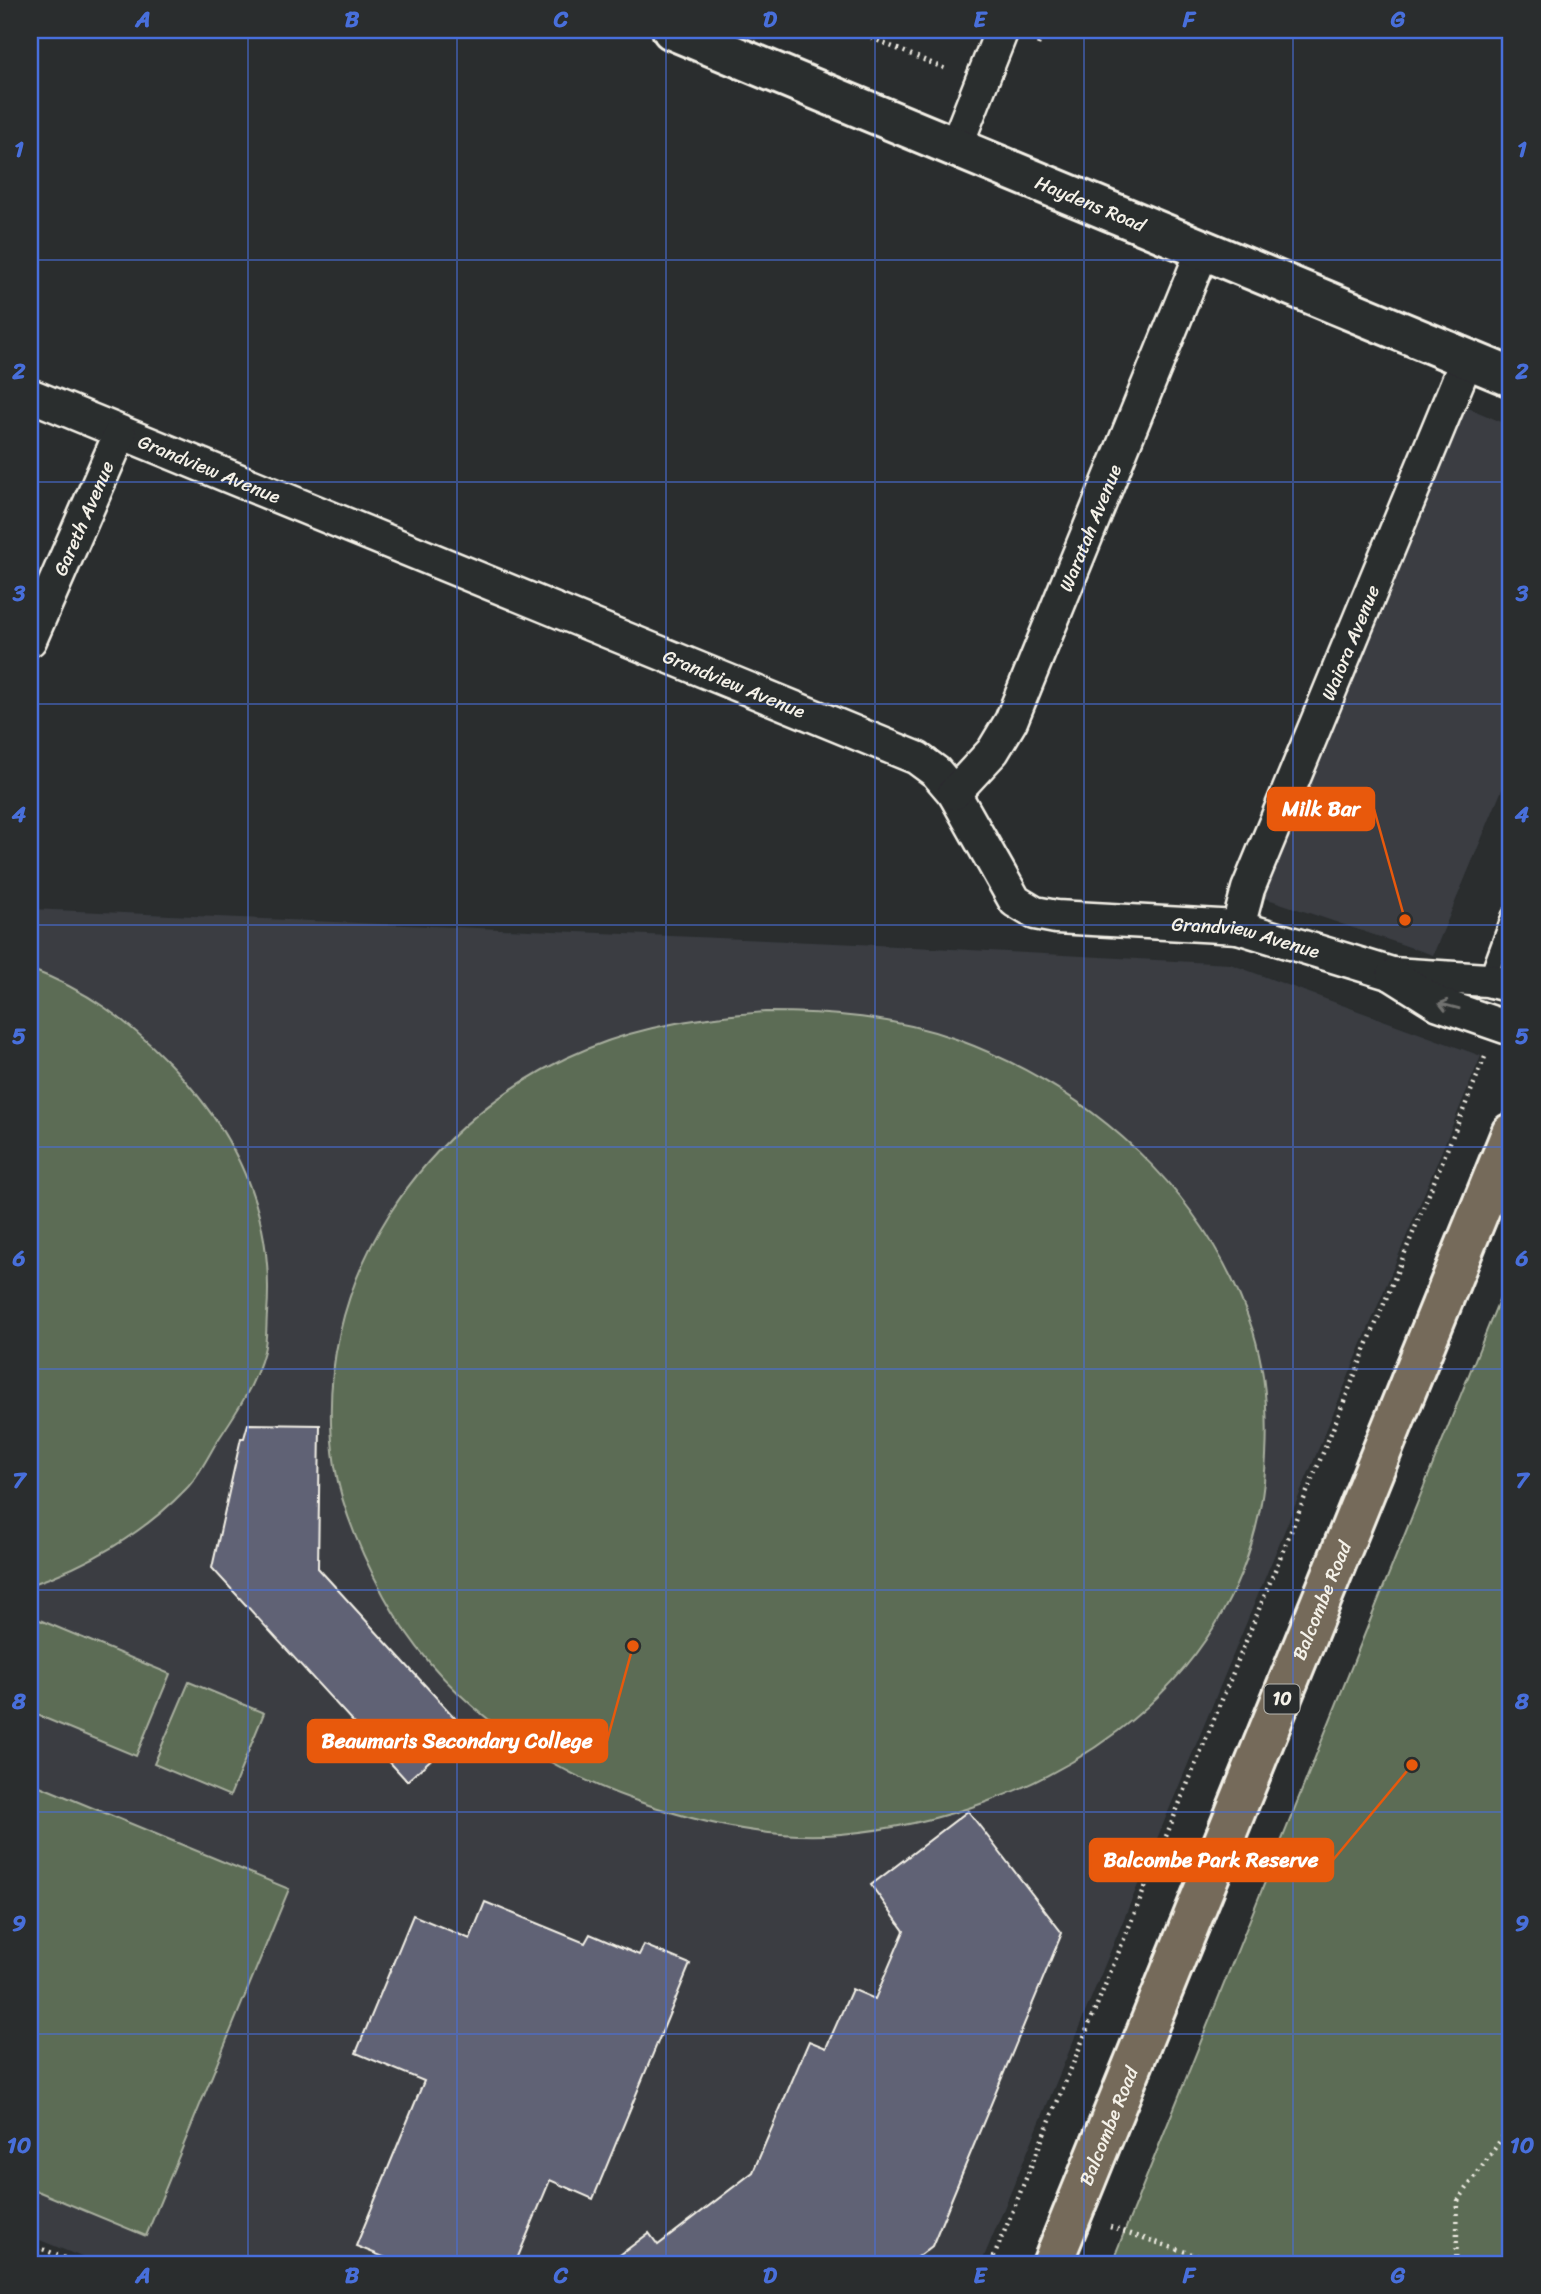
<svg xmlns="http://www.w3.org/2000/svg" width="1541" height="2294" viewBox="0 0 1541 2294" font-family="Sriracha,sans-serif">
  <style>
    .built { fill: #3a3d43 }
    .green { fill: #5b6c55; stroke: #a8ae9e; stroke-width: 2 }
    .building { fill: #606274; stroke: #f4f1e8; stroke-width: 2 }
    .lines { fill: none; stroke-linecap: round; stroke-linejoin: round }
    .service-casing { stroke: #f4f1e8; stroke-width: 21 }
    .minor-casing { stroke: #f4f1e8; stroke-width: 37 }
    .tertiary-casing { stroke: #f4f1e8; stroke-width: 44 }
    .primary-casing { stroke: #f4f1e8; stroke-width: 44 }
    .path { stroke: #f4f1e8; stroke-width: 4.5; stroke-dasharray: 2 5; stroke-linecap: butt }
    .service { stroke: #2a2d2e; stroke-width: 16 }
    .minor { stroke: #2a2d2e; stroke-width: 32 }
    .tertiary { stroke: #2a2d2e; stroke-width: 38 }
    .primary { stroke: #746a5a; stroke-width: 38 }
    .oneway { stroke: #71726f }
    .grid { fill: none; stroke: #486fdb; stroke-width: 2; stroke-opacity: 0.55 }
    .labels { text-anchor: middle; dominant-baseline: central; stroke-width: 6; stroke-linejoin: round; paint-order: stroke }
    .shield { fill: #2a2d2e; stroke: #b7b6b0; stroke-width: 2 }
    .shield-label { font-size: 18px; font-weight: bold; fill: #f4f1e8 }
    .street-label { font-size: 19px; fill: #f4f1e8; stroke: #2a2d2e }
    .leader { fill: none; stroke: #e8590c; stroke-width: 2.5 }
    .callout-dot { fill: #e8590c; stroke: #2a2d2e; stroke-width: 2.5 }
    .callout { fill: #e8590c; stroke: #e8590c; stroke-width: 2.5 }
    .callout-label { font-size: 21px; text-anchor: middle; font-weight: bold; fill: #fff }
    .neatline { fill: none; stroke: #486fdb; stroke-width: 2.5 }
    .grid-label { font-size: 23px; text-anchor: middle; font-weight: bold; fill: #486fdb }
  </style>
  <rect width="100%" height="100%" fill="#2a2d2e"/>
  <filter id="ink" filterUnits="userSpaceOnUse"><feTurbulence type="fractalNoise" baseFrequency=".0143" numOctaves="2"/><feDisplacementMap in="SourceGraphic" scale="14" xChannelSelector="R" yChannelSelector="G"/><feConvolveMatrix kernelMatrix="1 2 1 2 8 2 1 2 1" color-interpolation-filters="sRGB"/></filter>
  <g filter="url(#ink)">
    <!-- built -->
    <path class="built" d="M1440,396L1511,426V768L1433,955L1241,890Z
      M30,909L858,944L1230,964L1481,1056L981,2264H99L30,2236Z"/>
    <!-- green -->
    <path class="green" d="M30,969C87,990 127,1020 169,1063C237,1133 275,1215 267,1314C266,1326 267,1340 264,1351C256,1383 236,1413 218,1440C208,1456 199,1476 186,1489C144,1533 87,1566 30,1585Z
      M765,1012C829,1012 895,1017 956,1039C1092,1089 1207,1192 1253,1331C1268,1379 1269,1432 1264,1482C1240,1695 1038,1817 841,1834C772,1840 702,1824 637,1801C533,1765 437,1694 384,1596C363,1557 342,1511 335,1466C307,1285 423,1115 589,1048C645,1025 704,1017 765,1012Z
      M1511,1270V2264H1111L1113,2260Z
      M30,1616L170,1674L136,1756L30,1712Z
      M189,1682L264,1713L230,1796L154,1764Z
      M30,1782L289,1889L146,2236L30,2188Z"/>
    <!-- building -->
    <path class="building" d="M248,1424L320,1425L318,1568L465,1729L407,1781L212,1568L241,1438H244Z
      M968,1811L1062,1933L932,2246L909,2264H608L649,2233L658,2245L753,2172L809,2041L826,2048L852,1989L875,1999L904,1931L871,1885Z
      M485,1902L585,1943L590,1934L639,1955L644,1945L690,1964L593,2199L550,2180L515,2264H401L356,2246L424,2081L356,2053L413,1915L470,1939Z"/>
    <g class="lines">
      <!-- service casing -->
      <g class="service-casing">
        <path id="service" d="M1487,980L1511,915"/>
      </g>
      <!-- minor casing -->
      <g class="minor-casing">
        <g id="minor">
          <path d="M956,146L1002,30"/>
          <path id="s1" d="M30,395L917,758L936,772L954,793L1015,901L1035,913L1056,917L1238,927L1392,974L1487,980L1511,986"/>
          <path id="s2" d="M30,640L120,434"/>
          <path id="s3" d="M954,793L993,751L1011,721L1203,250"/>
          <path id="s4" d="M1238,927L1248,889L1467,359"/>
          <path d="M1393,975L1439,1004L1511,1029"/>
        </g>
      </g>
      <!-- tertiary casing -->
      <g class="tertiary-casing">
        <g id="tertiary">
          <path id="s5" d="M672,30L1511,377"/>
        </g>
      </g>
      <!-- primary casing -->
      <g class="primary-casing">
        <g id="primary">
          <path id="s6" d="M1052,2264L1511,1133"/>
        </g>
      </g>
      <!-- path -->
      <path class="path" d="M852,30L948,70
        M1038,45L1044,30
        M1110,2227L1222,2264
        M30,2244L80,2264
        M991,2264L1485,1057
        M1456,2264L1458,2201L1511,2125"/>
      <!-- service -->
      <use href="#service" class="service"/>
      <!-- minor -->
      <use href="#minor" class="minor"/>
      <!-- tertiary -->
      <use href="#tertiary" class="tertiary"/>
      <!-- primary -->
      <use href="#primary" class="primary"/>
    </g>
    <!-- one-way arrows -->
    <defs><path id="oneway-shaft" d="M-6 0H5M1.5-3L5.5 0L1.5 3" fill="none" stroke-width="1.6" stroke-linecap="round" stroke-linejoin="round" transform="scale(1.75)"/></defs>
    <use class="oneway" href="#oneway-shaft" transform="translate(1449 1006) rotate(-165)"/>
  </g>
  <!-- grid -->
  <path class="grid" d="M248,30V2264M457,30V2264M666,30V2264M875,30V2264M1084,30V2264M1293,30V2264M30,260H1511M30,482H1511M30,704H1511M30,925H1511M30,1147H1511M30,1369H1511M30,1590H1511M30,1812H1511M30,2034H1511"/>
  <g class="labels">
    <!-- shield labels -->
    <rect class="shield" x="1264.5" y="1684.5" width="35" height="29" rx="5"/>
    <g class="shield-label">
      <text x="1282" y="1699">10</text>
    </g>
    <!-- street labels -->
    <g class="street-label">
      <text stroke="none"><textPath href="#s5" startOffset="453">Haydens Road</textPath></text>
      <text stroke="none"><textPath href="#s1" startOffset="194">Grandview Avenue</textPath></text>
      <text stroke="none"><textPath href="#s2" startOffset="133">Gareth Avenue</textPath></text>
      <text stroke="none"><textPath href="#s3" startOffset="301">Waratah Avenue</textPath></text>
      <text stroke="none"><textPath href="#s4" startOffset="306">Waiora Avenue</textPath></text>
      <text stroke="none"><textPath href="#s1" startOffset="761">Grandview Avenue</textPath></text>
      <text stroke="none"><textPath href="#s1" startOffset="1370">Grandview Avenue</textPath></text>
      <text stroke="none"><textPath href="#s6" startOffset="716">Balcombe Road</textPath></text>
      <text stroke="none"><textPath href="#s6" startOffset="149">Balcombe Road</textPath></text>
    </g>
  </g>
  <!-- callouts -->
  <path class="leader" d="M1405 920L1374 809M633 1646L607 1741M1412 1765L1333 1860"/>
  <g class="callout-dot">
    <circle cx="1405" cy="920" r="7"/>
    <circle cx="633" cy="1646" r="7"/>
    <circle cx="1412" cy="1765" r="7"/>
  </g>
  <g class="callout">
    <rect x="1268" y="788" width="106" height="42" rx="7"/>
    <rect x="308" y="1720" width="299" height="42" rx="7"/>
    <rect x="1090" y="1839" width="243" height="42" rx="7"/>
  </g>
  <g class="callout-label">
    <text x="1321" y="816">Milk Bar</text>
    <text x="457" y="1748">Beaumaris Secondary College</text>
    <text x="1211" y="1867">Balcombe Park Reserve</text>
  </g>
  <!-- margin -->
  <rect width="1541" height="2294" fill="none" stroke="#2a2d2e" stroke-width="77"/>
  <rect x="38" y="38" width="1464" height="2218" class="neatline"/>
  <g class="grid-label">
    <text x="143" y="27">A</text>
    <text x="352" y="27">B</text>
    <text x="561" y="27">C</text>
    <text x="770" y="27">D</text>
    <text x="980" y="27">E</text>
    <text x="1189" y="27">F</text>
    <text x="1398" y="27">G</text>
    <text x="19" y="157">1</text>
    <text x="1522" y="157">1</text>
    <text x="19" y="379">2</text>
    <text x="1522" y="379">2</text>
    <text x="19" y="601">3</text>
    <text x="1522" y="601">3</text>
    <text x="19" y="822">4</text>
    <text x="1522" y="822">4</text>
    <text x="19" y="1044">5</text>
    <text x="1522" y="1044">5</text>
    <text x="19" y="1266">6</text>
    <text x="1522" y="1266">6</text>
    <text x="19" y="1488">7</text>
    <text x="1522" y="1488">7</text>
    <text x="19" y="1709">8</text>
    <text x="1522" y="1709">8</text>
    <text x="19" y="1931">9</text>
    <text x="1522" y="1931">9</text>
    <text x="19" y="2153">10</text>
    <text x="1522" y="2153">10</text>
    <text x="143" y="2283">A</text>
    <text x="352" y="2283">B</text>
    <text x="561" y="2283">C</text>
    <text x="770" y="2283">D</text>
    <text x="980" y="2283">E</text>
    <text x="1189" y="2283">F</text>
    <text x="1398" y="2283">G</text>
  </g>
</svg>
